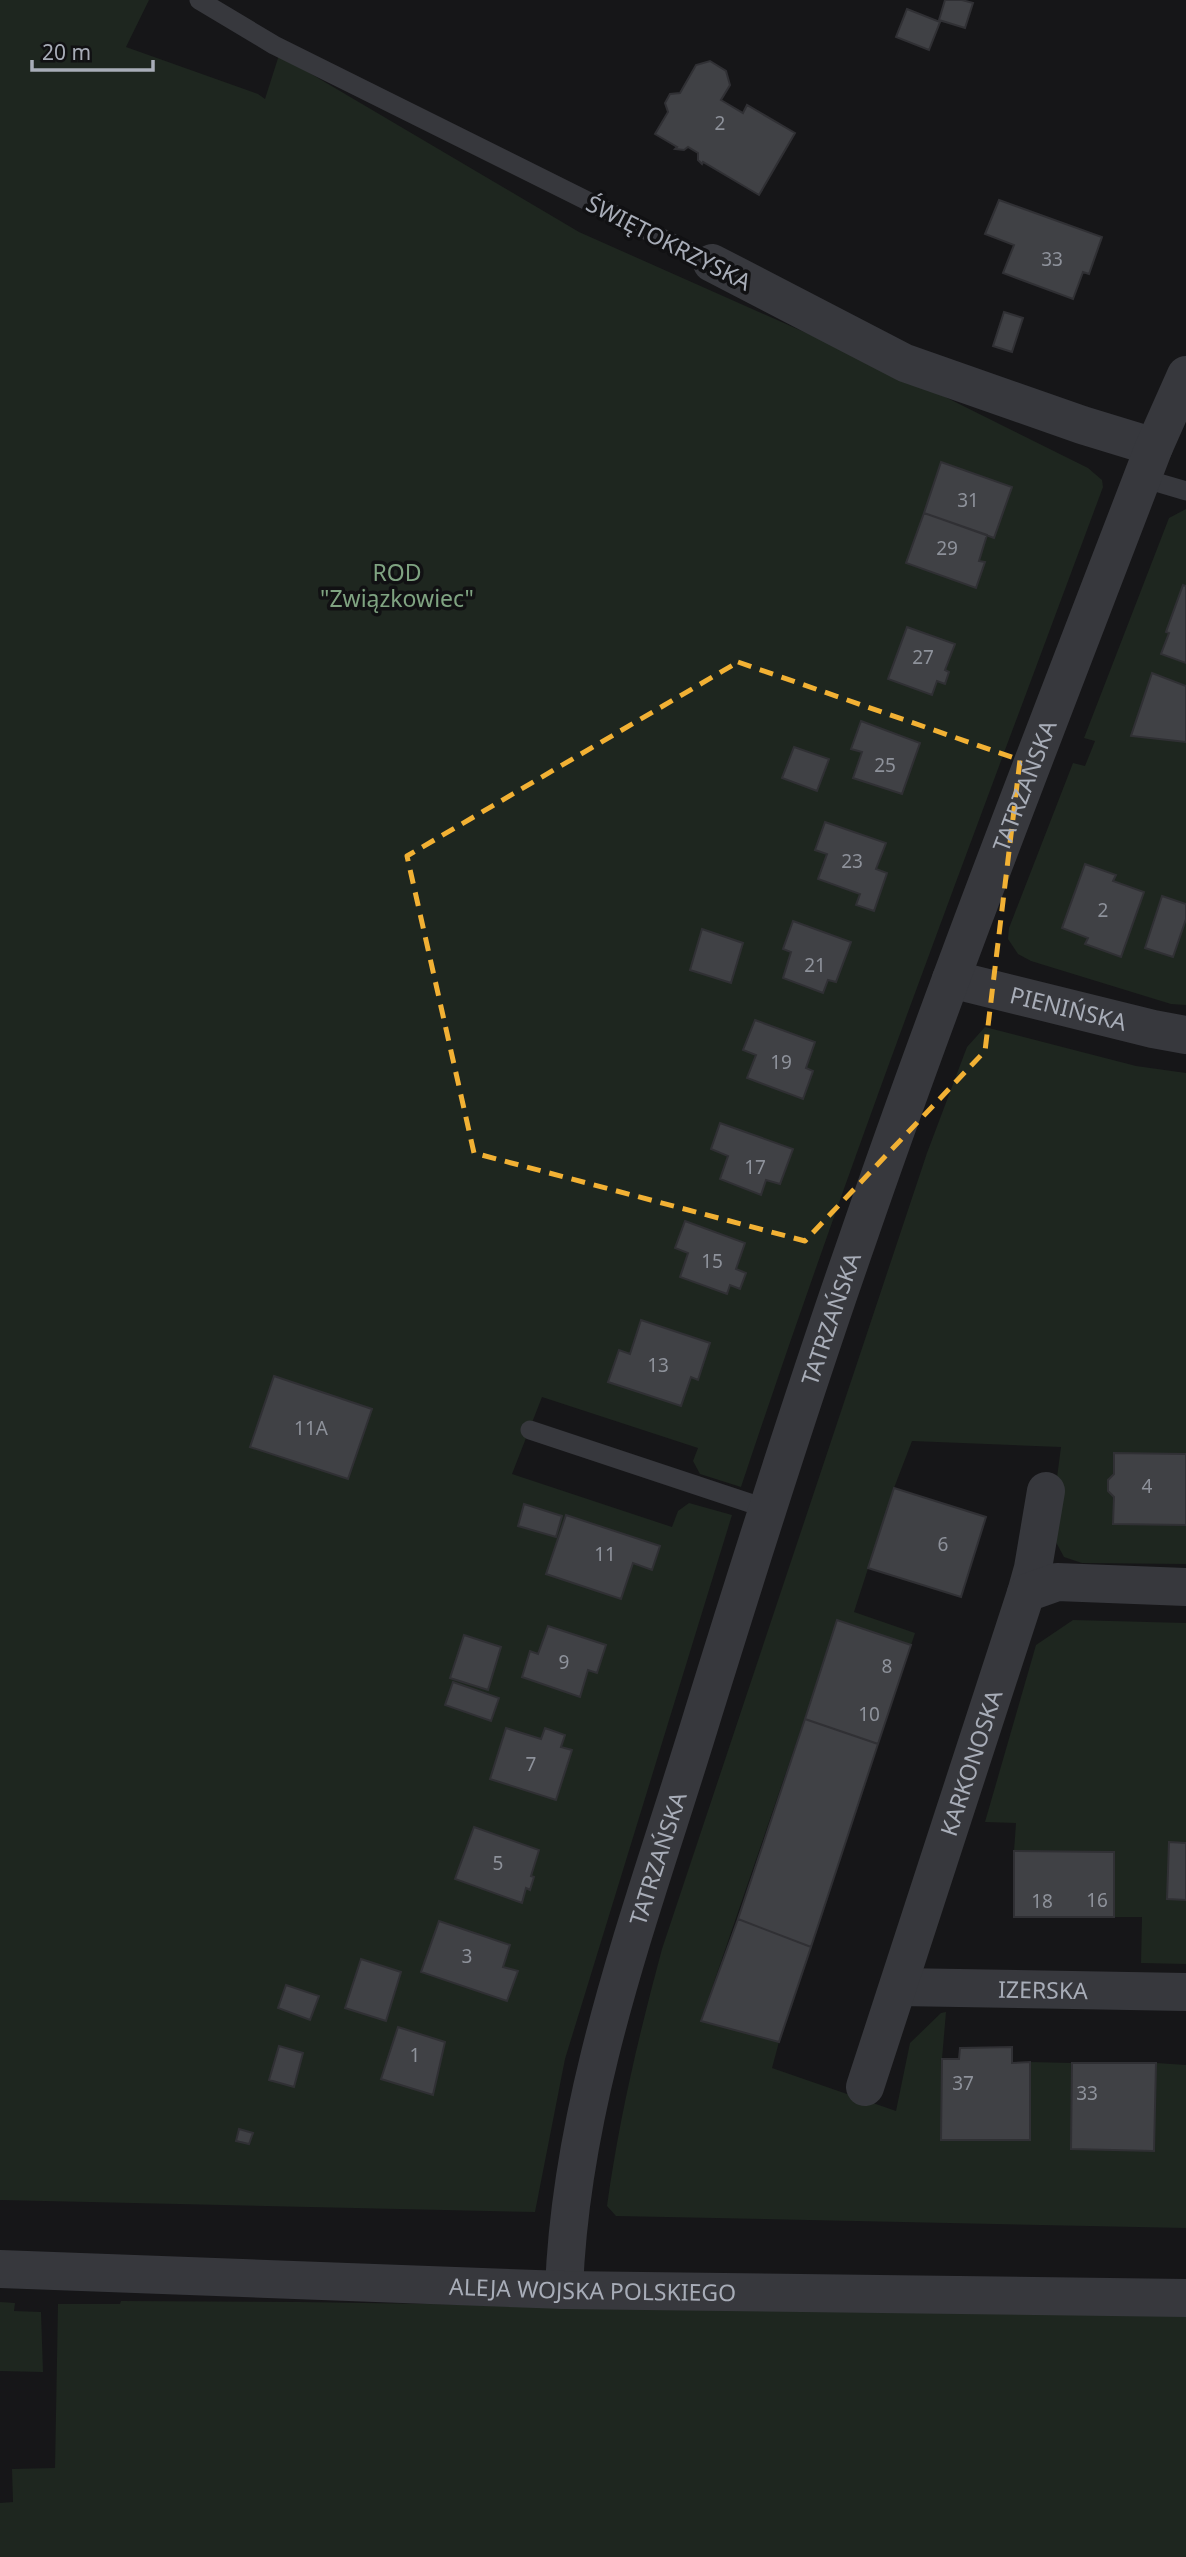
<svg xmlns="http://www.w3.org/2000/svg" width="1186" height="2557" viewBox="0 0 1186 2557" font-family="'Noto Sans',sans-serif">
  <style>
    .green { fill: #1e261f }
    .building { fill: #404145; stroke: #303034; stroke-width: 2 }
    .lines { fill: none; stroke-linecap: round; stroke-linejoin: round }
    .service { stroke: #37383d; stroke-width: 19 }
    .minor { stroke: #37383d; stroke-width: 38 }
    .tertiary { stroke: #37383d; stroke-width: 38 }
    .marked { fill: none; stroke: #f2b134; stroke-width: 5; stroke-dasharray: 14 9; stroke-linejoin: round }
    .labels { text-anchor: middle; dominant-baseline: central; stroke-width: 7; stroke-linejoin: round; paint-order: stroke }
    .number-label { font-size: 19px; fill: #8e929b }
    .street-label { font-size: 23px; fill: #a8adb8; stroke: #111113 }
    .park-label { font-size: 23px; fill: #7fa381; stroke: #111113 }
  </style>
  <rect width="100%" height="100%" fill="#161618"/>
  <!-- green -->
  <path class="green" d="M0,0H149L126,47L258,94L265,99L279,55L579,232L903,376L1088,468L1102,480L1103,487C980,819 853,1150 741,1487L700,1474L693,1461L698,1448L542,1397L512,1474L672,1527L678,1511L689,1503L732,1515L565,2059L535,2212L0,2200Z
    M1186,509V1005L1171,1004L1031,961L1018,954L1008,939L1009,928L1073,763L1085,766L1095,741L1084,738L1169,518Z
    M985,1027L1136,1066L1186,1073V1564L1082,1563L1064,1557L1050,1531L1061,1447L912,1441L894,1488L854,1612L915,1633L911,1645L838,1621L701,2020L779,2042L772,2068L896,2111L910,2043L941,2013L946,2012L942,2059L941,2140H1030V2062L1072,2063L1071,2149L1154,2151L1156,2063L1186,2065V2228L616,2216L607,2206C619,2119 639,2034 662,1949L927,1153L967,1047Z
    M1073,1620L1186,1623V1964L1141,1963L1142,1917H1114V1852L1014,1851L1016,1823L985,1822L1036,1645Z
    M121,2301L301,2302L1186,2316V2557H0V2503L13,2502L12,2469L55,2468L58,2304H120Z
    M0,2302L15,2303L14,2311L41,2312L43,2372L0,2371Z"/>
  <!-- building -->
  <path class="building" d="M945,0H962L973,3L965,28L939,20Z
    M907,9L940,22L929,50L896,37Z
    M710,61L726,71L730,85L721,100L743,113L747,105L795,133L759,195L703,162L702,164L698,160V153L688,147L684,150L675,149L677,147L655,134L668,112L665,103L670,94L680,93L696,65Z
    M999,200L1102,237L1089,274L1083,272L1073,299L1003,273L1014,245L985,234Z
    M1004,312L1023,318L1012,352L993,346Z
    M941,462L1012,487L994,538L924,513Z
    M924,513L987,535L979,561L985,562L976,588L906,563Z
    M1183,585L1186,586V663L1161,654L1169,633L1166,632Z
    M907,627L955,644L945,670L949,672L945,684L937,681L932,695L888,679Z
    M1152,673L1186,686V742L1131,736Z
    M861,721L920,743L902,794L853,778L862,752L851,749Z
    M794,747L829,759L817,791L782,778Z
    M825,822L886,843L876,869L887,873L874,911L856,905L860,894L818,879L827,854L815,850Z
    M1085,864L1116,875L1113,881L1144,892L1121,957L1085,944L1088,938L1062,928Z
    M1162,896L1186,904V919L1173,957L1145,948Z
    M793,921L851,942L836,982L828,980L823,993L783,978L791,952L783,949Z
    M702,929L743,943L731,983L690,970Z
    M755,1020L815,1042L806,1068L813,1071L803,1099L747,1078L756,1055L743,1050Z
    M720,1123L793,1149L780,1184L766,1180L761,1195L720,1179L728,1156L711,1149Z
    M685,1221L745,1243L736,1269L746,1273L740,1289L730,1285L727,1294L680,1277L688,1253L675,1248Z
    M641,1320L710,1343L698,1380L691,1377L681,1406L608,1382L619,1350L630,1354Z
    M274,1376L372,1409L348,1479L250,1447Z
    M1114,1453L1186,1454V1525L1113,1524L1114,1497L1108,1491V1480L1114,1474Z
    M894,1488L986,1517L961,1597L868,1568Z
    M524,1504L562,1516L556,1537L518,1526Z
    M566,1515L660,1546L652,1570L633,1563L621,1599L546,1574Z
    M837,1620L911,1645L878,1744L805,1719Z
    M548,1626L606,1645L597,1673L588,1670L580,1697L522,1677L530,1651L538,1654Z
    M464,1635L501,1647L488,1690L450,1678Z
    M453,1682L499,1698L491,1721L445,1705Z
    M805,1719L878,1744L811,1947L738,1919Z
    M506,1728L541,1739L545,1728L565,1735L561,1747L572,1750L556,1800L490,1779Z
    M474,1827L539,1850L531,1876L534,1877L530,1890L526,1888L522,1903L455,1879Z
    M1169,1842L1186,1843V1900L1167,1899Z
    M1014,1851L1114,1852V1917H1014Z
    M738,1919L811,1947L779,2042L701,2021Z
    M439,1921L510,1945L503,1967L518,1971L507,2001L421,1972Z
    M361,1959L401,1972L386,2021L345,2008Z
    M286,1985L319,1996L310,2020L278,2008Z
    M398,2027L445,2042L433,2095L381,2079Z
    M279,2046L303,2053L294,2087L269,2080Z
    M1012,2047V2063L1030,2062V2140H941L942,2059H959L960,2048Z
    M1072,2063H1156L1154,2151L1071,2149Z
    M239,2129L253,2133L249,2144L236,2141Z"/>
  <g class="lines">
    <!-- service -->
    <path class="service" d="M199,0L274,45L712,263
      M1142,478L1186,491
      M530,1430L768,1509"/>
    <!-- minor -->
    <g class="minor">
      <path d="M712,263L905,363L1082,425L1154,447"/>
      <path id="s1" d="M951,979L1153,1029L1186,1035"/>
      <path d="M1026,1593L1033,1568L1046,1491"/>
      <path id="s2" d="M899,1987L1186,1992"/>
      <path id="s3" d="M865,2087L1026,1593L1057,1582L1186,1587"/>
      <path id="s4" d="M564,2290C571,2092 646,1902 703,1714C752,1556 802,1398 857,1241C949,974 1053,711 1154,447L1186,375"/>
    </g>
    <!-- tertiary -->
    <path class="tertiary" id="s5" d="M0,2269L564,2290L1186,2298"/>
  </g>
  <!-- marked area -->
  <path class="marked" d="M738,662L1020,760L985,1051L805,1241L474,1153L407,856Z"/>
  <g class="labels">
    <!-- number labels -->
    <g class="number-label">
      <text x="720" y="123">2</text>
      <text x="1052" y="259">33</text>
      <text x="968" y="500">31</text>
      <text x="947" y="548">29</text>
      <text x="923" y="657">27</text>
      <text x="885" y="765">25</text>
      <text x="852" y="861">23</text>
      <text x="1103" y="910">2</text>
      <text x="815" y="965">21</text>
      <text x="781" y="1062">19</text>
      <text x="755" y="1167">17</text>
      <text x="712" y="1261">15</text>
      <text x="658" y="1365">13</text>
      <text x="311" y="1428">11A</text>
      <text x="1147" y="1486">4</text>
      <text x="943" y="1544">6</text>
      <text x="605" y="1554">11</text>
      <text x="564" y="1662">9</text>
      <text x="887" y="1666">8</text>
      <text x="869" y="1714">10</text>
      <text x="531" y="1764">7</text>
      <text x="498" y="1863">5</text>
      <text x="1097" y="1900">16</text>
      <text x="1042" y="1901">18</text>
      <text x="467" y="1956">3</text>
      <text x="415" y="2055">1</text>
      <text x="963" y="2083">37</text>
      <text x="1087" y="2093">33</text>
    </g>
    <!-- street labels -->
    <g class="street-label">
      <text transform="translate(669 242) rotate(27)">ŚWIĘTOKRZYSKA</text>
      <text stroke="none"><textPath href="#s4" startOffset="1577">TATRZAŃSKA</textPath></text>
      <text stroke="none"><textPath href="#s1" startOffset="121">PIENIŃSKA</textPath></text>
      <text stroke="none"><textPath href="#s4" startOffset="1010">TATRZAŃSKA</textPath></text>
      <text stroke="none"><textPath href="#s3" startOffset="341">KARKONOSKA</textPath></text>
      <text stroke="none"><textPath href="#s4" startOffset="443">TATRZAŃSKA</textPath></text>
      <text stroke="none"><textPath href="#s2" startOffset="144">IZERSKA</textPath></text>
      <text stroke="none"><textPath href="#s5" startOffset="593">ALEJA WOJSKA POLSKIEGO</textPath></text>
    </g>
    <!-- park labels -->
    <g class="park-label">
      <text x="397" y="572">ROD<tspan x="397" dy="26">"Związkowiec"</tspan></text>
    </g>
  </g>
  <!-- scale -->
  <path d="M32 60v10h121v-10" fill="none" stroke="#a8adb8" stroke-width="3.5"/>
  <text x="42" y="60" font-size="21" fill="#a8adb8" stroke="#111113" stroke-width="5" paint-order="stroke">20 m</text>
</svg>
